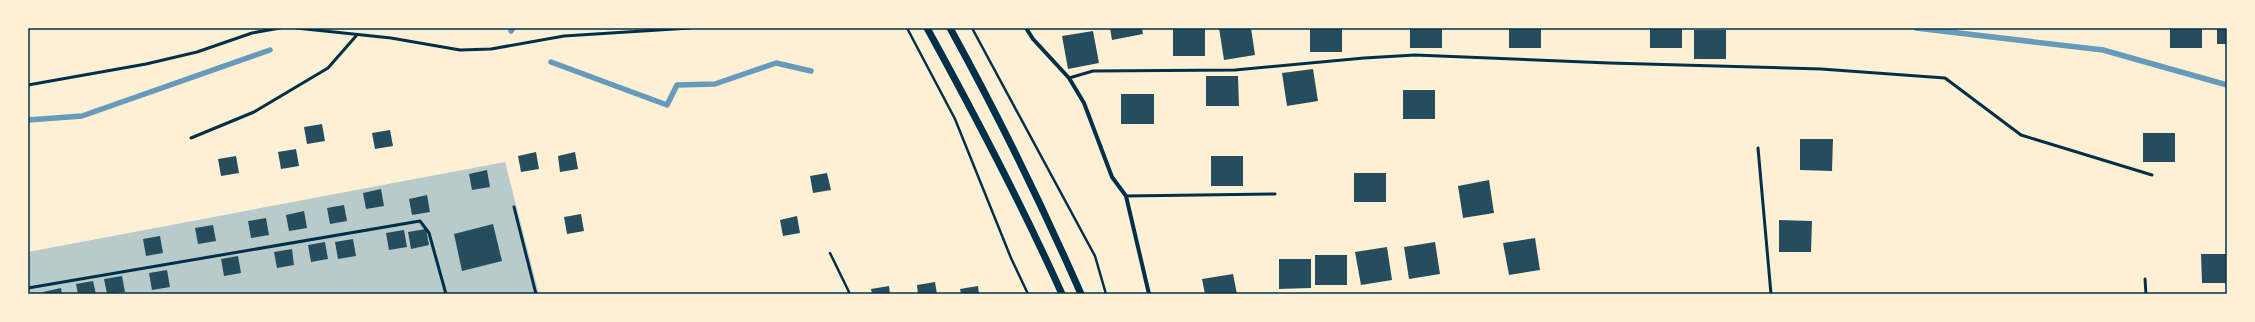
<svg xmlns="http://www.w3.org/2000/svg" width="2255" height="322" viewBox="0 0 2255 322" font-family="Barlow,sans-serif">
  <style>
    .green { fill: #b9caca }
    .lines { fill: none; stroke-linecap: round; stroke-linejoin: round }
    .stream { stroke: #669bbc; stroke-width: 5.5 }
    .building { fill: #264d5e }
    .path { stroke: #003049; stroke-width: 2.5 }
    .service { stroke: #003049; stroke-width: 3 }
    .minor { stroke: #003049; stroke-width: 4 }
    .tertiary { stroke: #003049; stroke-width: 7 }
    .neatline { fill: none; stroke: #003049; stroke-width: 1.5 }
  </style>
  <rect width="100%" height="100%" fill="#fdf0d5"/>
  <!-- green -->
  <path class="green" d="M505,162L539,294H28V252Z"/>
  <g class="lines">
    <!-- stream -->
    <path class="stream" d="M1916,28L2103,50L2227,85
      M511,31L513,28
      M551,62L667,105L677,85L715,84L776,63L811,71
      M28,120L82,116L270,50"/>
  </g>
  <!-- building -->
  <path class="building" d="M1110,28H1142L1143,34L1112,40Z
    M1173,28H1205V56H1173Z
    M1219,28H1251L1255,55L1224,60Z
    M1310,28H1342V52H1310Z
    M1410,28H1442V48H1410Z
    M1509,28H1541V48H1509Z
    M1650,28H1682V48H1650Z
    M2170,28H2202V48H2170Z
    M2217,28H2227V44H2217Z
    M1694,30H1726V59H1694Z
    M1093,31L1099,63L1068,69L1062,36Z
    M1313,69L1318,101L1287,106L1282,73Z
    M1206,76H1238L1239,106H1206Z
    M1403,90H1435V119H1403Z
    M1121,94H1154V124H1121Z
    M322,124L325,141L307,144L304,127Z
    M390,130L393,146L375,149L372,133Z
    M2143,133H2175V162H2143Z
    M1800,139H1833L1832,171L1800,170Z
    M296,149L299,166L281,169L278,152Z
    M536,152L539,169L521,172L518,156Z
    M575,152L578,169L560,172L558,156Z
    M236,156L239,173L221,176L218,159Z
    M1211,156H1243V186H1211Z
    M487,170L490,187L472,190L469,174Z
    M827,173L831,190L813,193L810,176Z
    M1354,173H1386V202H1354Z
    M1489,180L1494,213L1463,218L1458,186Z
    M381,189L384,206L366,209L363,193Z
    M427,195L430,212L412,215L409,199Z
    M344,205L347,221L330,224L327,208Z
    M304,211L307,228L289,231L286,215Z
    M581,214L584,231L567,234L564,217Z
    M797,216L800,233L783,236L780,220Z
    M266,218L269,235L251,238L248,221Z
    M1779,220L1812,221L1811,252H1779Z
    M493,224L502,261L462,271L454,234Z
    M213,225L216,241L198,244L195,228Z
    M426,229L429,245L411,249L408,232Z
    M404,230L407,247L389,250L386,233Z
    M160,236L163,253L146,256L143,239Z
    M1535,238L1540,270L1509,275L1503,243Z
    M353,239L356,256L338,259L335,242Z
    M325,242L328,259L311,262L308,245Z
    M1435,242L1440,274L1409,279L1404,247Z
    M1387,247L1392,280L1361,285L1355,252Z
    M292,249L294,265L277,268L274,252Z
    M2201,254H2227V283H2202Z
    M1315,255H1347V285H1315Z
    M238,256L241,273L224,276L221,259Z
    M1279,259H1311V288L1279,289Z
    M167,270L170,287L152,290L149,273Z
    M1233,274L1237,294H1205L1202,279Z
    M122,276L125,292L107,294L104,279Z
    M93,281L96,294H78L76,284Z
    M935,282L937,294H918L917,285Z
    M889,286L890,294H872L871,289Z
    M978,286L979,294H961L960,289Z
    M61,288L62,294H44L43,292Z"/>
  <g class="lines">
    <!-- path -->
    <path class="path" d="M907,28L955,119L1011,258L1028,294
      M972,28L1095,256L1106,294
      M830,253L850,294"/>
    <!-- service -->
    <path class="service" d="M296,28L391,38L460,50L491,49L564,36L690,28
      M1069,78L1093,71L1235,70L1364,58L1415,55L1609,63L1821,69L1945,78L2021,135L2152,175
      M28,85L146,64L197,52L252,33L280,28
      M191,138L254,112L328,68L356,36
      M1758,148L1771,294
      M1126,196L1275,194
      M514,207L536,294
      M2145,279L2146,294
      M28,288L420,221L429,233L446,294"/>
    <!-- minor -->
    <path class="minor" d="M1026,28L1033,39L1069,78L1084,103L1112,177L1126,196L1149,294"/>
    <!-- tertiary -->
    <path class="tertiary" d="M927,28C975,115 1021,203 1062,294
      M950,28C998,115 1041,203 1081,294"/>
  </g>
  <!-- border -->
  <rect width="2255" height="322" fill="none" stroke="#fdf0d5" stroke-width="58"/>
  <rect x="29" y="29" width="2197" height="264" class="neatline"/>
</svg>
